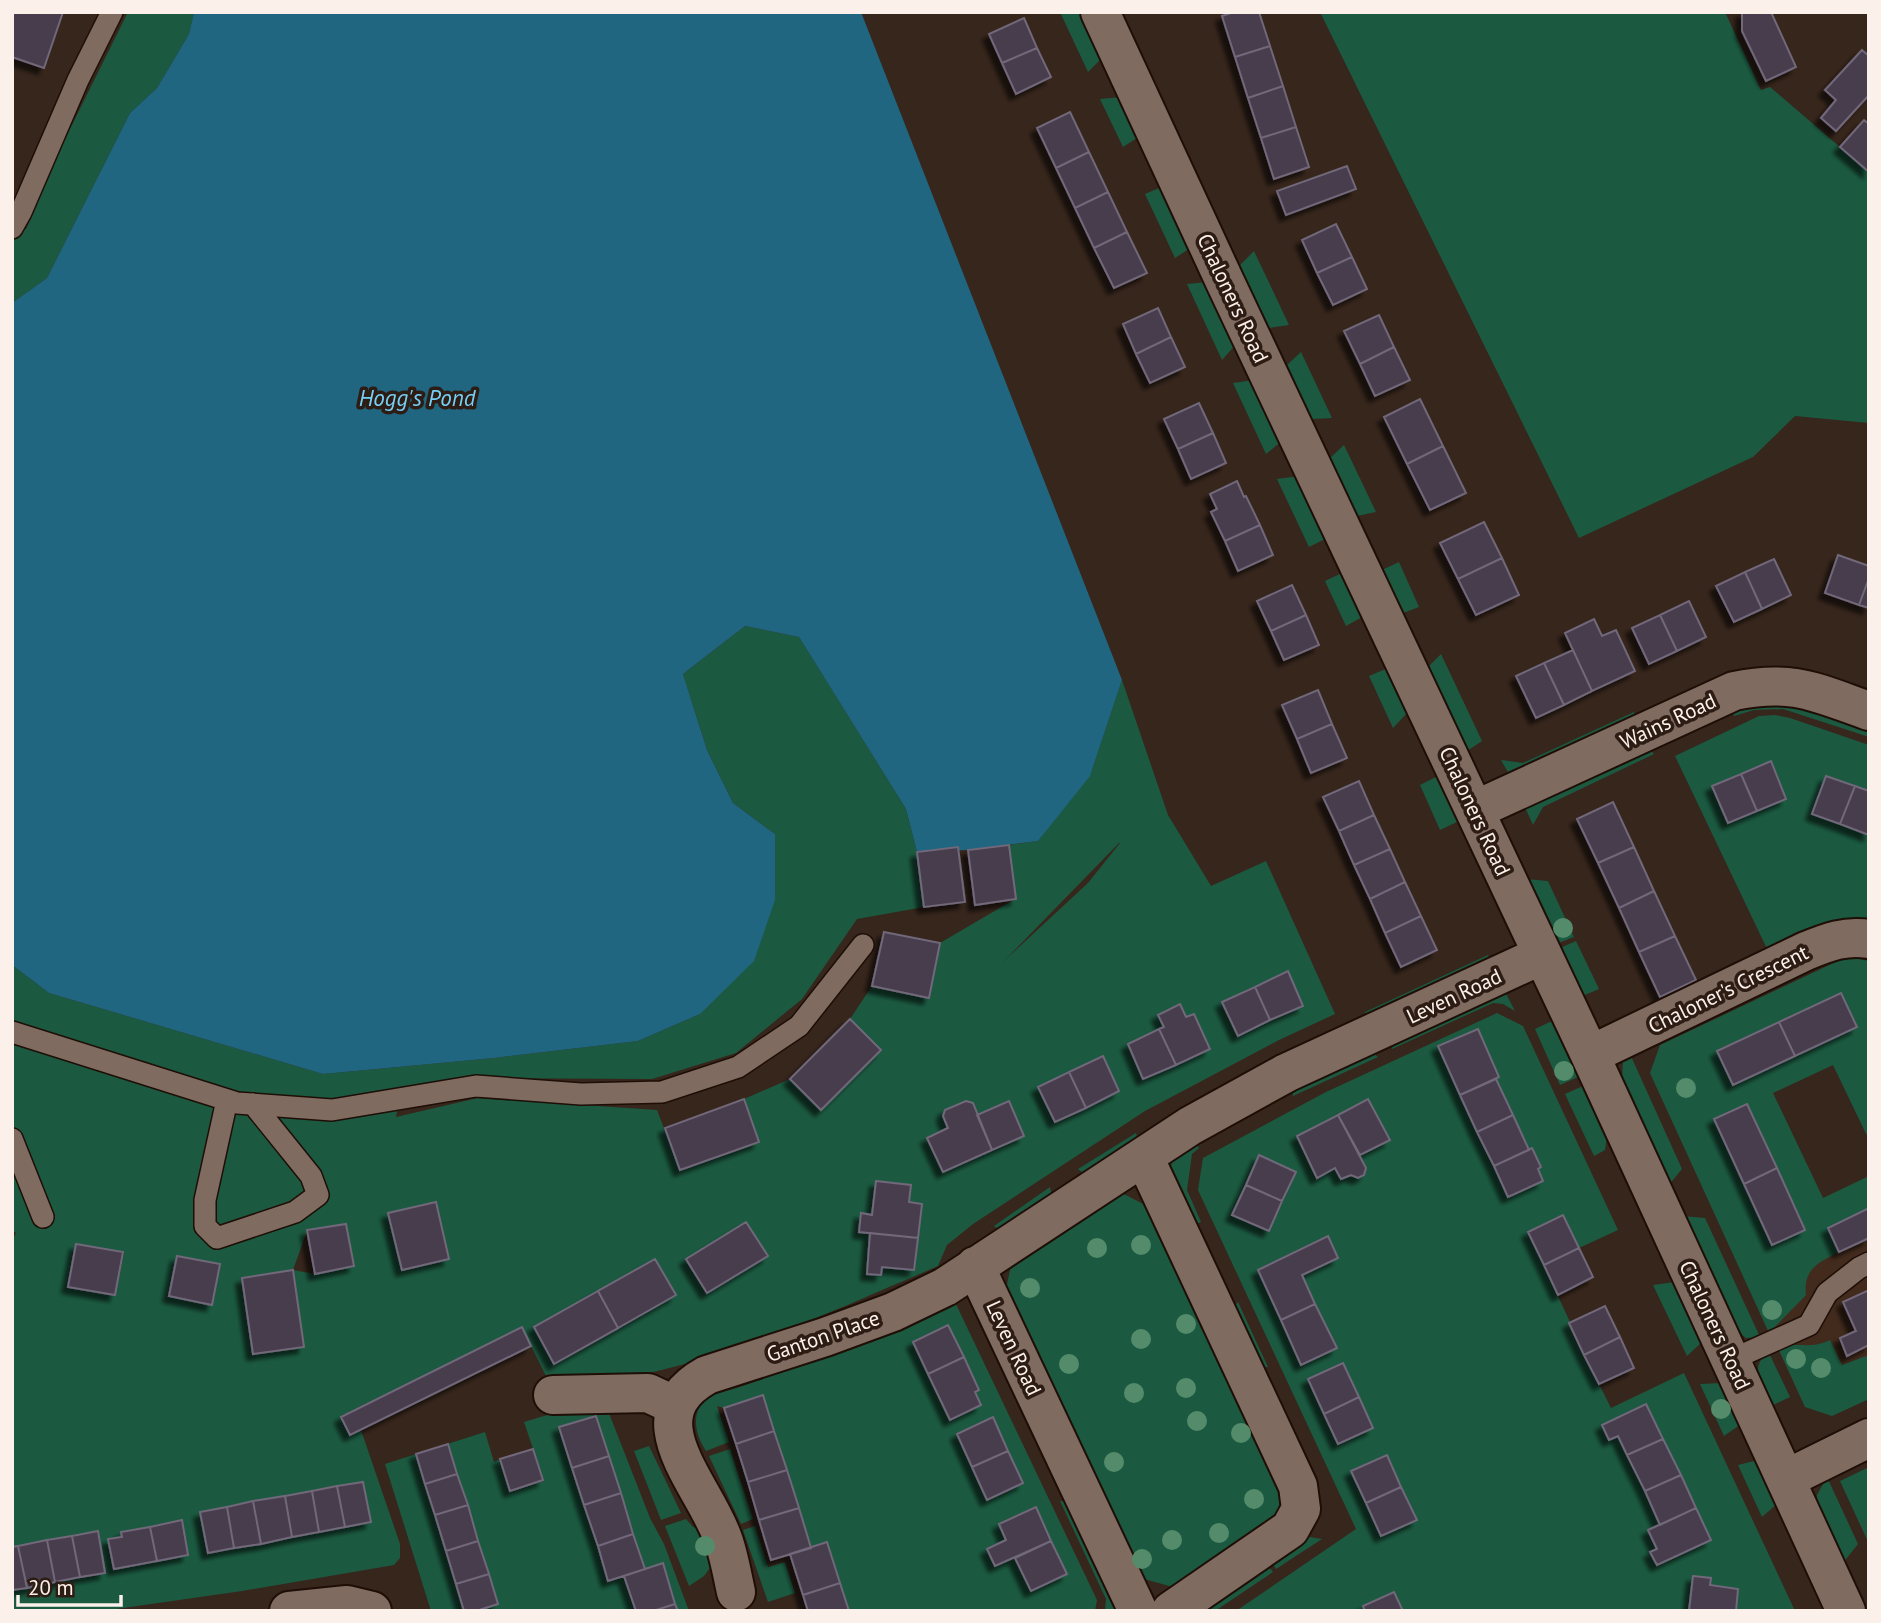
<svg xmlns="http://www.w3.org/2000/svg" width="1881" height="1623" viewBox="0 0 1881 1623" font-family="'PT Sans',sans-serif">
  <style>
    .built { fill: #422b1d }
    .green { fill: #1b5a41; fill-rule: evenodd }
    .water { fill: #206681 }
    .building { fill: #473d4e; stroke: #71677a; stroke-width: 2; filter: url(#shadow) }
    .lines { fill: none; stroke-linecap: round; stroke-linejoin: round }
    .lane-casing { stroke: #1e0e06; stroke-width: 24 }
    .street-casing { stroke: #1e0e06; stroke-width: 42 }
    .lane { stroke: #806b60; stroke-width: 21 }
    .street { stroke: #806b60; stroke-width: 38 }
    .tree { fill: #548c6b }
    .labels { text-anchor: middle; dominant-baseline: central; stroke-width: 7; stroke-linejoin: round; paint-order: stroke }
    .street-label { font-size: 21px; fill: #fcf1ea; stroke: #2d1c13 }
    .water-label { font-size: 23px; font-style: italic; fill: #74d0f7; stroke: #2d1c13 }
  </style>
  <defs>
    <filter id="shadow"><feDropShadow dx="-6" dy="6" stdDeviation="2" flood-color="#0009"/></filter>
  </defs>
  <rect width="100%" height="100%" fill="#37261c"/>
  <!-- built -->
  <path class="built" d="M1869,1209V1399L1832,1416L1805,1407L1741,1270Z"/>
  <!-- green -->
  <path class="green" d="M128,12H194L189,34L157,88L130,113L47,278L12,303V228L26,229L62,145Z
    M1060,12H1082L1103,57L1088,72Z
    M1320,12H1725L1761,90L1770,87L1869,172V423L1795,416L1753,457L1579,538Z
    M1122,97L1140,136L1123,147L1100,99Z
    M1164,186L1192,247L1175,258L1145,194Z
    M1254,251L1289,325L1269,328L1240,265Z
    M1208,282L1237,343L1222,360L1187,284Z
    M1301,352L1332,418L1312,419L1287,365Z
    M1254,380L1282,441L1266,454L1233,383Z
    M1344,445L1376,512L1357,516L1330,458Z
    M1299,476L1327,538L1309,547L1277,479Z
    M1399,562L1419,607L1403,613L1382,570Z
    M1344,572L1364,616L1346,626L1325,581Z
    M745,626L799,637L906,809L917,852L924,907L857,919L802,999L736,1053L652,1079L475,1078L401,1088L396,1117L478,1098L657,1110L680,1170L759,1142L744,1099L790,1079L821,1110L881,1051L850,1019L872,986L929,998L940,943L1015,899L1009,845L1038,841L1092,770L1122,680L1168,815L1211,886L1266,861L1335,1014L1279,1040L1145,1111L973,1224L947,1245L938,1266C842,1307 746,1352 644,1374C615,1380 578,1378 548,1380L522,1328L341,1416L350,1434L361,1430L400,1544V1558L394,1565L242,1591L116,1609L12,1611V1241L16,1233L12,1230V965L49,993L323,1074L494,1058L638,1041L700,1014L775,834L733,803L707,750L683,674ZM1120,843L1088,883L1004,961L1119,843ZM436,1203L449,1259L402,1270L389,1214ZM346,1224L354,1266L315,1274L293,1270L307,1231ZM76,1244L124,1253L115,1295L69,1287ZM177,1256L219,1264L169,1296ZM242,1278L303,1347L253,1354Z
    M1441,654L1482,741L1467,751L1428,667Z
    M1388,668L1408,712L1393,728L1369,676Z
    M1769,699L1869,725V737L1783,709L1754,710L1734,716L1730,707Z
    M1634,712L1635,722L1513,781L1501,760L1523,763Z
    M1775,715L1790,718L1869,745V928L1770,955L1675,756L1759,716Z
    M1647,746L1654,754L1543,807L1533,825L1523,803Z
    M1438,776L1459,821L1440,830L1420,785Z
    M1526,879L1548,881L1574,937L1556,944Z
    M1576,941L1599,989L1580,997L1558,949Z
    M1488,955L1492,964L1371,1020L1365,1012Z
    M1854,958L1869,961V1140L1833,1065L1773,1093L1823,1198L1869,1176V1208L1828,1228L1839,1252C1819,1262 1803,1269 1806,1295L1769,1333L1650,1073L1660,1045L1840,960Z
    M1503,988L1515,1011L1503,1004L1493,1003L1392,1049L1393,1038Z
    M1497,1013L1523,1026L1618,1230L1579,1248L1563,1215L1528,1232L1599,1384L1611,1408L1684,1373L1795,1611H1236L1356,1529L1198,1190L1203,1158L1326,1092Z
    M1552,1021L1578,1077L1560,1085L1535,1029Z
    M1368,1049L1378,1057L1293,1096L1292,1085Z
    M1630,1054L1682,1169L1668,1186L1622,1079L1623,1062Z
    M1583,1086L1607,1136L1605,1150L1594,1156L1565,1094Z
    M1136,1133L1139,1143L1086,1175L1078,1169Z
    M1194,1140L1199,1148L1192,1154L1187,1190L1201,1222L1192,1226L1170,1177L1172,1159Z
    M1050,1187L1052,1197L1002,1232L994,1226Z
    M1114,1189L1155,1210L1283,1487L1274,1528L1180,1589L1137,1577L1005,1294L1013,1256Z
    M1682,1216L1705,1218L1760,1337L1746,1338L1734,1328Z
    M1675,1282L1702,1342L1687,1356L1653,1285Z
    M954,1300L1097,1600L1095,1611H809L790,1554L771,1560L724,1408L717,1406L729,1442L706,1451C693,1431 690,1407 713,1395C796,1370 876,1338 954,1300Z
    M1238,1302L1268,1367H1259L1232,1309Z
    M1830,1340L1842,1365L1869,1355V1399L1832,1416L1805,1407L1778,1348C1798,1341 1810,1350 1830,1340Z
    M1769,1353L1790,1397L1771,1406C1764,1390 1747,1365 1769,1353Z
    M1722,1383L1741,1424L1724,1436L1700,1384Z
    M605,1403L650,1518L664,1544L689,1611H431L385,1464L485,1432L494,1462L500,1459L511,1491L544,1481L524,1422L554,1413Z
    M649,1446L681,1513L661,1520L634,1451Z
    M730,1449L753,1519L741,1524L709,1456Z
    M1758,1460L1778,1503L1762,1517L1738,1465Z
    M1869,1467V1544L1840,1481Z
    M1827,1477L1858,1544L1843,1563L1817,1505V1495Z
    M1060,1501L1072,1502L1122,1611H1105L1106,1599Z
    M686,1519L693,1527L701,1530L715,1561L704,1576L689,1586L665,1526Z
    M755,1526L768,1567L785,1562L795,1593L768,1602L743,1530Z
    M1303,1536L1322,1539L1276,1569L1271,1561Z
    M1267,1564L1273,1572L1215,1611H1200Z"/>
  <!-- water -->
  <path class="water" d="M194,12H861L1122,680L1090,776L1038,841L968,850L917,852L906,809L799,637L745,626L683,674L707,750L733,803L775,834V900L754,961L700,1014L638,1041L494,1058L323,1074L49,993L12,965V303L47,278L130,113L157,88L189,34Z"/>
  <!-- building -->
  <path class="building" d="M12,12H63L44,68L12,57Z
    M1234,12H1259L1270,46L1235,57L1222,16Z
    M1742,12H1771L1796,67L1766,81L1742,31Z
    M1024,18L1037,48L1002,63L989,34Z
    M1270,46L1283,86L1248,98L1235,57Z
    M1037,48L1051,77L1016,94L1002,63Z
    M1862,50L1869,56V95L1836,131L1821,118L1836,100L1825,90Z
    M1283,86L1296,127L1261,138L1248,98Z
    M1070,112L1089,152L1056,168L1037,128Z
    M1864,120L1869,124V172L1840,147Z
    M1296,127L1309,167L1274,179L1261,138Z
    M1089,152L1108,192L1075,208L1056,168Z
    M1347,166L1356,189L1286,215L1277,191Z
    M1108,192L1127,232L1094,248L1075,208Z
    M1336,224L1352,257L1317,273L1302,240Z
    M1127,232L1147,273L1114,288L1094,248Z
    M1352,257L1367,289L1333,305L1317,273Z
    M1158,308L1171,337L1136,354L1123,324Z
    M1379,315L1394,347L1360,364L1344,331Z
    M1171,337L1185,367L1150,383L1136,354Z
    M1394,347L1410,380L1375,396L1360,364Z
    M1420,399L1443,446L1407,464L1384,417Z
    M1199,403L1213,433L1178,449L1164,419Z
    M1213,433L1226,463L1191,479L1178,449Z
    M1443,446L1466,493L1430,510L1407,464Z
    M1237,481L1244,497L1246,496L1260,525L1225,541L1211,512L1217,509L1210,494Z
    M1484,522L1502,558L1458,579L1440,543Z
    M1260,525L1273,555L1238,571L1225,541Z
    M1838,555L1869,566V578L1859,605L1825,593Z
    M1502,558L1519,595L1476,615L1458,579Z
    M1774,559L1791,595L1762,609L1745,572Z
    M1745,572L1762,609L1734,622L1716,586Z
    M1869,578V608L1859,605Z
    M1292,585L1306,615L1271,631L1257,601Z
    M1689,601L1706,637L1677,651L1660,615Z
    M1306,615L1319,645L1284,660L1271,631Z
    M1660,615L1677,651L1649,664L1632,628Z
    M1594,619L1602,636L1616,630L1635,671L1592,691L1565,633Z
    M1573,650L1592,691L1564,705L1544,663Z
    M1544,663L1564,705L1536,718L1516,676Z
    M1318,690L1332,724L1297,739L1282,705Z
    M1332,724L1347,758L1311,773L1297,739Z
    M1771,761L1786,799L1757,811L1741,774Z
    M1741,774L1757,811L1728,823L1712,786Z
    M1826,776L1855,786L1840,824L1812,814Z
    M1359,781L1374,815L1339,831L1323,797Z
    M1855,786L1869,791V835L1840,824Z
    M1613,802L1634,847L1598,863L1577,819Z
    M1374,815L1390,849L1354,865L1339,831Z
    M1009,845L1016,899L975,905L968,850Z
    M958,847L965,902L924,907L917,852Z
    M1634,847L1654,891L1619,908L1598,863Z
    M1390,849L1405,882L1370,899L1354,865Z
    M1405,882L1421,916L1385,933L1370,899Z
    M1654,891L1675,936L1639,952L1619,908Z
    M1421,916L1437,950L1401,967L1385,933Z
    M884,932L940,943L929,998L872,986Z
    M1675,936L1696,980L1660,997L1639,952Z
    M1288,971L1303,1006L1270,1020L1255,987Z
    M1255,987L1270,1020L1238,1036L1222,1002Z
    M1841,993L1857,1027L1795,1056L1779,1022Z
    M1180,1004L1186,1017L1194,1014L1210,1049L1176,1065L1159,1029L1164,1027L1158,1015Z
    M850,1019L881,1050L821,1110L790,1079Z
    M1779,1022L1795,1056L1733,1085L1717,1051Z
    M1159,1029L1176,1065L1143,1079L1128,1044Z
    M1478,1029L1499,1077L1460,1095L1438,1046Z
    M1103,1056L1119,1091L1086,1108L1069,1072Z
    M1069,1072L1086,1108L1055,1122L1038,1087Z
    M1496,1079L1513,1115L1477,1132L1460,1095Z
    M744,1099L759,1142L680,1170L665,1128Z
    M1368,1099L1390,1140L1360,1155L1338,1115Z
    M966,1101L973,1103L992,1150L943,1172L927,1138L948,1128L943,1116L945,1110Z
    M1009,1101L1024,1136L992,1150L977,1115Z
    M1747,1104L1777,1168L1744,1184L1714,1119Z
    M1338,1115L1366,1168L1364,1175L1358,1178L1351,1175L1341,1179L1335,1168L1317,1178L1297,1136Z
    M1513,1115L1529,1150L1494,1166L1477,1132Z
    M1532,1148L1541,1167L1538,1169L1543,1181L1508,1197L1494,1166Z
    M1259,1155L1296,1172L1282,1201L1246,1185Z
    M1777,1168L1805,1230L1772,1245L1744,1184Z
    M876,1181L911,1185L909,1202L922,1204L918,1238L859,1232L861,1213L872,1215Z
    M1246,1185L1282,1201L1269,1231L1232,1215Z
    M436,1202L449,1259L402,1270L388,1213Z
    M1869,1208V1238L1839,1252L1828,1228Z
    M1563,1215L1579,1248L1544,1265L1528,1232Z
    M746,1222L768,1256L707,1293L686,1259Z
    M346,1224L354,1266L315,1274L307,1230Z
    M870,1233L918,1238L914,1270L882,1267L881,1275L867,1274Z
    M1328,1236L1338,1258L1302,1275L1315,1304L1281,1320L1258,1270Z
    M76,1244L123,1252L115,1295L68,1287Z
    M1579,1248L1593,1277L1558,1295L1544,1265Z
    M177,1256L220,1264L212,1305L169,1296Z
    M655,1259L676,1295L618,1328L598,1291Z
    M293,1270L304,1347L253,1354L242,1278Z
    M1869,1290V1345L1847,1356L1840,1338L1856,1331L1843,1302Z
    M598,1291L618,1328L554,1364L534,1327Z
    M1315,1304L1337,1348L1301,1365L1281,1320Z
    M1605,1306L1620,1337L1584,1355L1569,1323Z
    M948,1325L964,1357L928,1374L913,1342Z
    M522,1327L531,1346L350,1435L341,1417Z
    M1620,1337L1634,1368L1599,1384L1584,1355Z
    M964,1357L979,1390L975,1392L981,1405L950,1420L928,1374Z
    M1343,1363L1359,1397L1324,1414L1308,1379Z
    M763,1395L774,1431L736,1444L724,1408Z
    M1359,1397L1373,1428L1338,1444L1324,1414Z
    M1646,1404L1663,1439L1627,1455L1618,1436L1609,1440L1602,1425Z
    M596,1416L609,1456L572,1468L559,1427Z
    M993,1417L1008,1451L972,1467L957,1434Z
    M774,1431L787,1470L748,1482L736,1444Z
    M1663,1439L1681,1475L1645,1491L1627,1455Z
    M448,1444L457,1474L425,1484L416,1454Z
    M533,1449L543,1480L510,1491L500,1459Z
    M1008,1451L1023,1483L987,1500L972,1467Z
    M1387,1455L1401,1487L1366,1503L1351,1471Z
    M609,1456L621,1493L584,1505L572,1468Z
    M787,1470L799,1508L759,1520L748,1482Z
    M457,1474L468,1505L435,1515L425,1484Z
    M1681,1475L1696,1508L1660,1525L1645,1491Z
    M363,1482L371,1522L345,1527L337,1486Z
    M337,1486L345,1527L319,1532L312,1491Z
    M1401,1487L1417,1520L1381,1536L1366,1503Z
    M312,1491L319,1532L292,1537L285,1496Z
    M621,1493L633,1534L598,1546L584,1505Z
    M285,1496L292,1537L261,1544L253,1501Z
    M253,1501L261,1544L234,1548L227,1507Z
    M468,1505L478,1541L446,1551L435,1515Z
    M227,1507L234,1548L208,1553L200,1512Z
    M1036,1507L1051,1541L995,1566L987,1549L1006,1540L999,1524Z
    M799,1508L811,1548L771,1560L759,1520Z
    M1696,1508L1711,1540L1657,1565L1650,1552L1657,1549L1648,1530Z
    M182,1520L188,1555L157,1561L150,1527Z
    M150,1527L157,1561L114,1569L108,1539L122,1537L121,1532Z
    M98,1531L105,1573L80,1577L72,1536Z
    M633,1534L645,1569L608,1581L598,1546Z
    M72,1536L80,1577L55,1582L47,1540Z
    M47,1540L55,1582L27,1588L18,1546Z
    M478,1541L489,1574L456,1584L446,1551Z
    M1051,1541L1067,1574L1031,1591L1015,1558Z
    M827,1542L840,1583L803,1595L790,1554Z
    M18,1546L27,1588L12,1590V1547Z
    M663,1563L675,1604L653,1611H636L624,1576Z
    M489,1574L498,1604L476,1611H464L456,1584Z
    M1693,1576L1711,1578L1710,1585L1738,1589L1736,1611H1689Z
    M840,1583L849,1611H808L803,1595Z
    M1394,1592L1403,1611H1365L1363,1606Z
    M675,1604L678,1611H653Z"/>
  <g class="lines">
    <!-- lane casing -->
    <g class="lane-casing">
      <path id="lane" d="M12,228L21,212L78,80L112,12
        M12,1032L237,1103L332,1110L476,1086L581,1094L662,1092L738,1067L799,1026L863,945
        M227,1100L205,1200V1226L217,1238L295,1212L318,1195L311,1176L253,1104
        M12,1139L43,1217
        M1731,1360L1809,1325L1827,1293L1859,1268L1869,1263"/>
    </g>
    <!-- street casing -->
    <g class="street-casing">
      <path id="street" d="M1100,12L1226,284L1590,1055L1846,1611
        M1475,810L1734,691C1793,679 1815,692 1869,711
        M1590,1055L1806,951C1828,942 1846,935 1869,939
        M1144,1157L1298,1486L1301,1509L1290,1529L1171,1611
        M975,1266L1138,1611
        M553,1395L648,1393L676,1406
        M1786,1479L1869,1438
        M736,1592C732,1574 729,1555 723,1539C704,1484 631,1417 707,1375L825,1337L893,1312L945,1287L1190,1126L1286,1073L1542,955
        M289,1611L347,1605L372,1611"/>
    </g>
    <!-- lane -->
    <use href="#lane" class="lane"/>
    <!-- street -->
    <use href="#street" class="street"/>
  </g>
  <!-- trees -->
  <g class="tree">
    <circle cx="1563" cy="928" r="10"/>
    <circle cx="1564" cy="1071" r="10"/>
    <circle cx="1686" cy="1088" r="10"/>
    <circle cx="1141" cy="1245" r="10"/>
    <circle cx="1097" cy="1248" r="10"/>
    <circle cx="1030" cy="1288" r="10"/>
    <circle cx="1772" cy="1310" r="10"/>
    <circle cx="1186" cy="1324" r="10"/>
    <circle cx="1141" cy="1339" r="10"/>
    <circle cx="1796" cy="1359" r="10"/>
    <circle cx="1069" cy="1364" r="10"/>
    <circle cx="1821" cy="1368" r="10"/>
    <circle cx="1186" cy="1388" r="10"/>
    <circle cx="1134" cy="1393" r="10"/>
    <circle cx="1721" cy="1409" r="10"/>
    <circle cx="1197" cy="1421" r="10"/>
    <circle cx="1241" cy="1433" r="10"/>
    <circle cx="1114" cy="1462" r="10"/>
    <circle cx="1254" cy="1499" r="10"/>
    <circle cx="1219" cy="1533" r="10"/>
    <circle cx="1172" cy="1540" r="10"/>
    <circle cx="705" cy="1546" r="10"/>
    <circle cx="1142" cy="1559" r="10"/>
  </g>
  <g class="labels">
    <!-- street labels -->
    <g class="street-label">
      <text transform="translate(1233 298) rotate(65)">Chaloners Road</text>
      <text transform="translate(1668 721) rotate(-25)">Wains Road</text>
      <text transform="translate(1475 811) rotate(65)">Chaloners Road</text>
      <text transform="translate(1728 989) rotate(-26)">Chaloner's Crescent</text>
      <text transform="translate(1454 996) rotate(-25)">Leven Road</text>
      <text transform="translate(1715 1325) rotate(65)">Chaloners Road</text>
      <text transform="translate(823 1336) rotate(-19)">Ganton Place</text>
      <text transform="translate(1014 1348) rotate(65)">Leven Road</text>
    </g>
    <!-- water labels -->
    <g class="water-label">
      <text x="417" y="397">Hogg's Pond</text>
    </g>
  </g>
  <!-- border -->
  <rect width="1881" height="1623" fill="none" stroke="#fcf1ea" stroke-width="28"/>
  <!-- scale -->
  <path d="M18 1595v10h103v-10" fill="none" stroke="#fcf1ea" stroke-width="3.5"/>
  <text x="28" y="1595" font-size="21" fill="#fcf1ea" stroke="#2d1c13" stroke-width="5" paint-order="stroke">20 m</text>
</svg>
